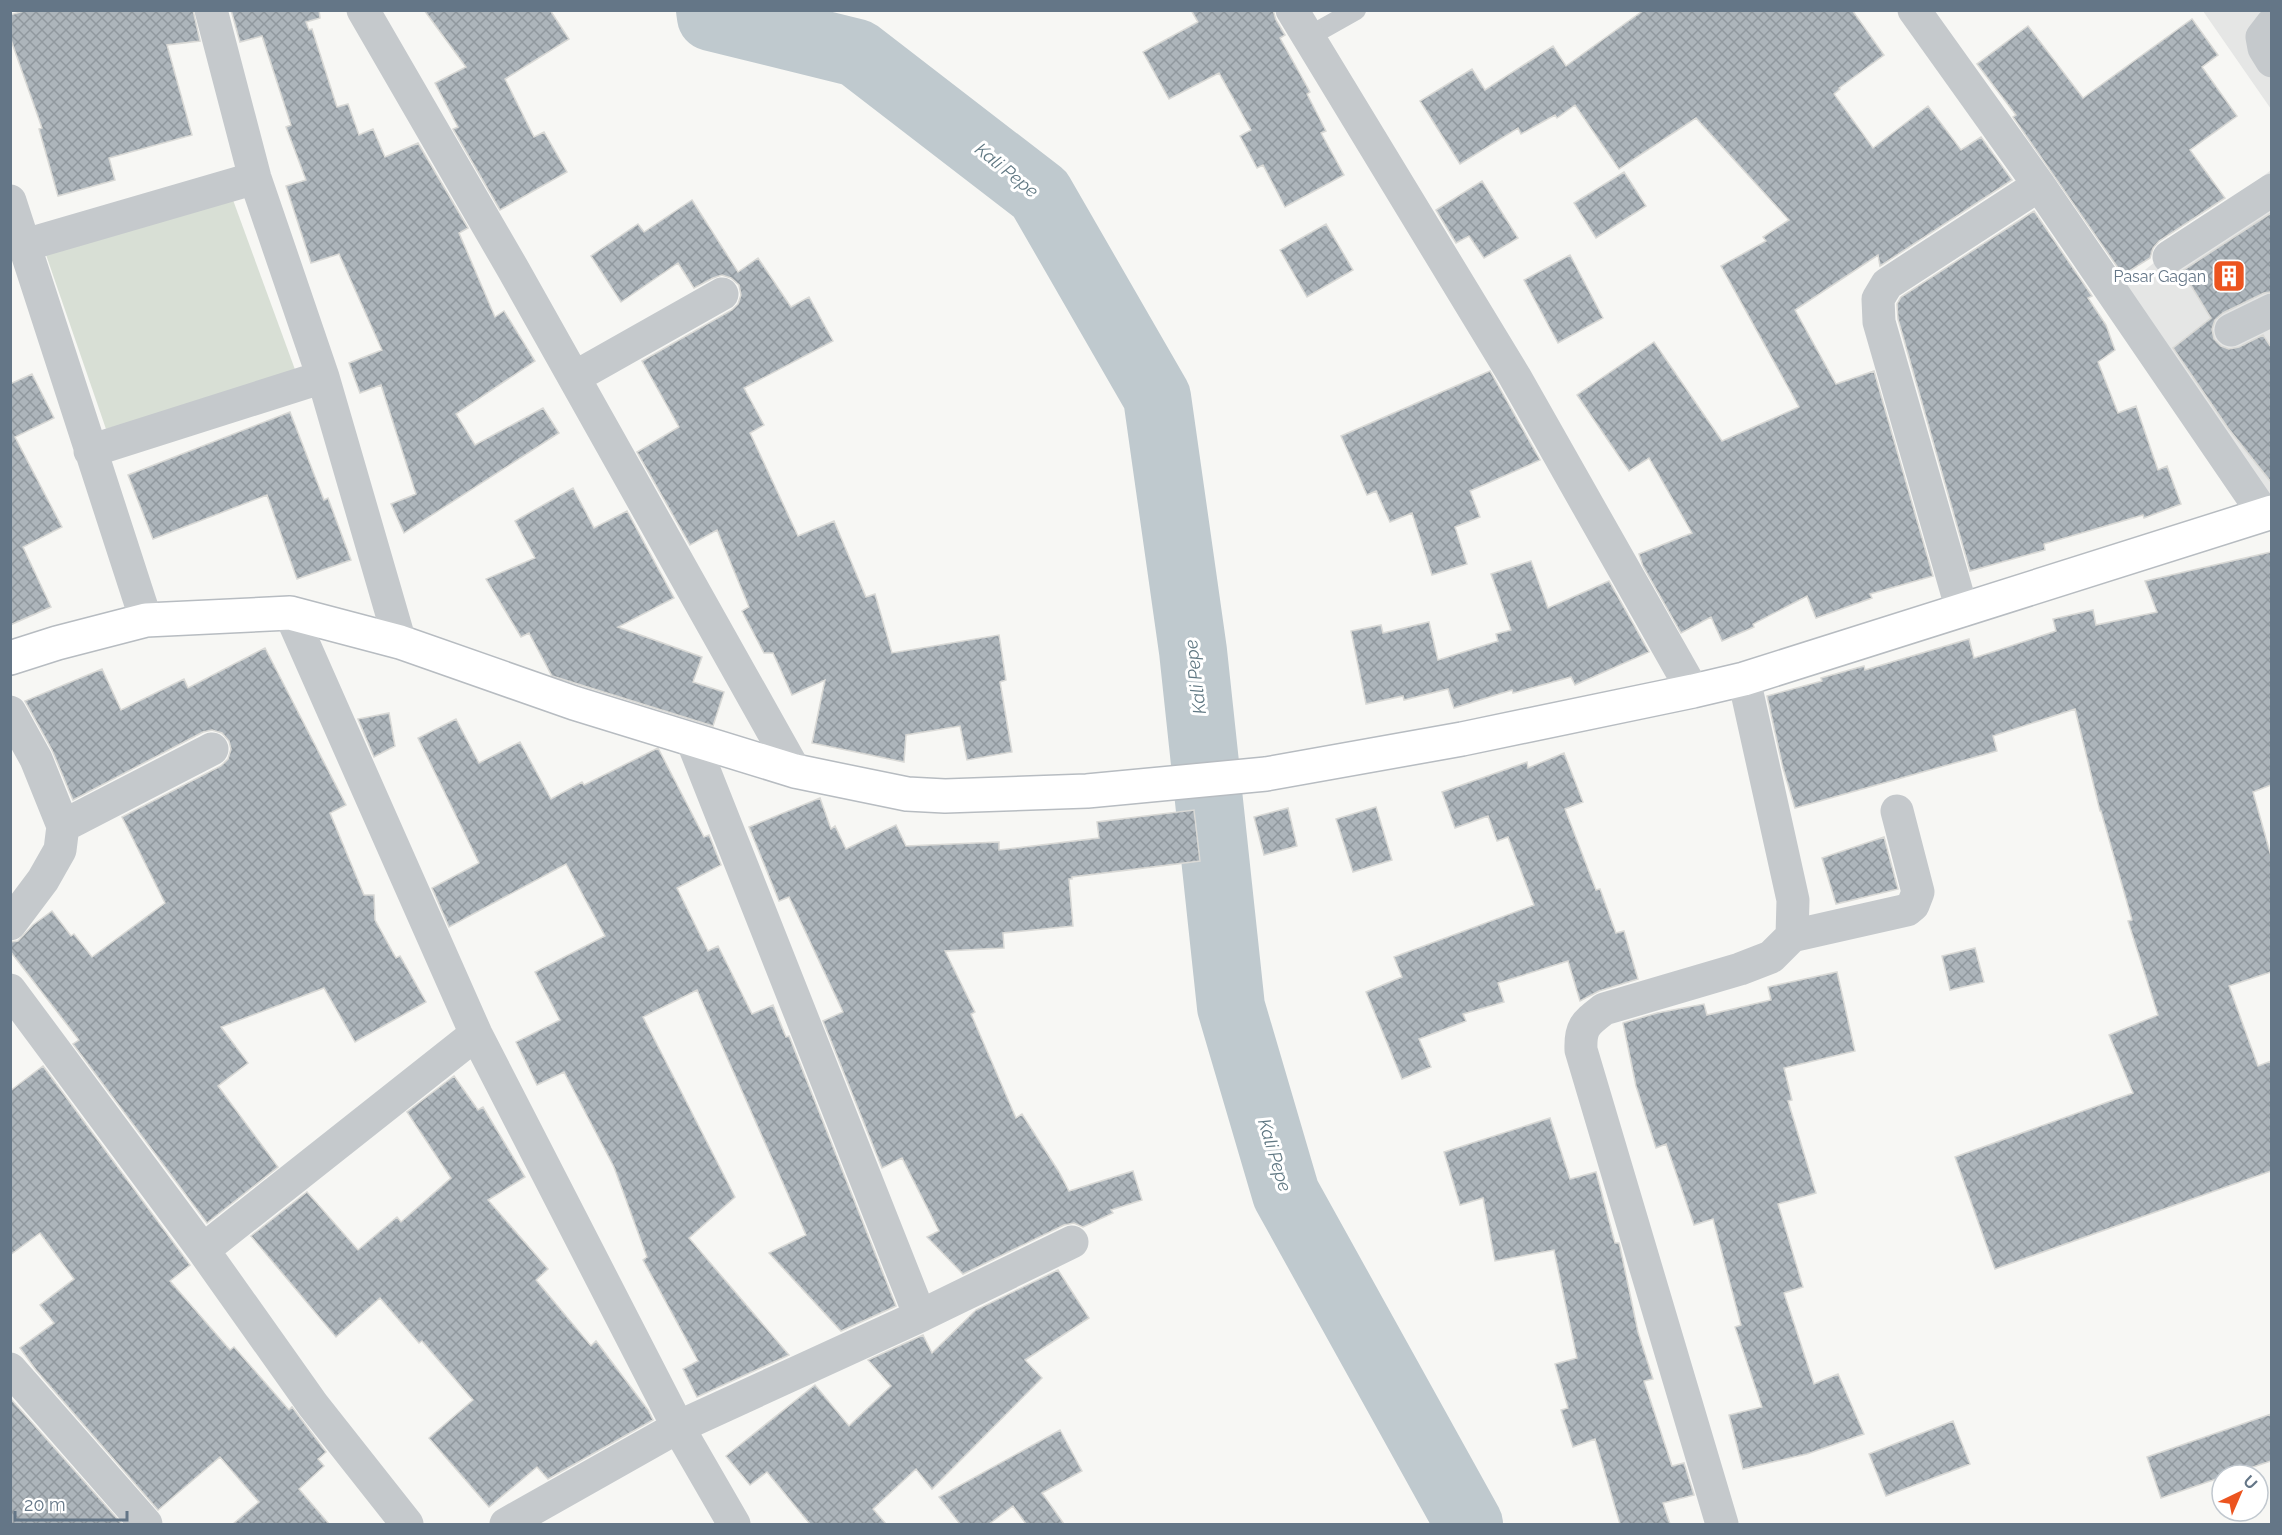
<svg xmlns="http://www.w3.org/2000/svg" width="2282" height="1535" viewBox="0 0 2282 1535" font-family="Raleway,sans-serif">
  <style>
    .built { fill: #e5e6e5 }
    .green { fill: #d8dfd5 }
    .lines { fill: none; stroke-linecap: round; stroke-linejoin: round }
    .river { stroke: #bfc9ce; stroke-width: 68 }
    .building { fill: url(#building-cross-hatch); stroke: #d9d9d6; stroke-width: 1.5 }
    .secondary-casing { stroke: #b7bcc1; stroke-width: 36 }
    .service { stroke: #c5c9cc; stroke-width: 20 }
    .minor { stroke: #c5c9cc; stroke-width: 33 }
    .secondary { stroke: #fff; stroke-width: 33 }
    .labels { text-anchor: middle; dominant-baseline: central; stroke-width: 6; stroke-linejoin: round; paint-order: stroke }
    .poi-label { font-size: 16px; fill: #647687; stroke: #fff; text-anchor: end }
    .water-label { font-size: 18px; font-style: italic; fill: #607883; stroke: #fff }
  </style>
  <defs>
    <pattern id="building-cross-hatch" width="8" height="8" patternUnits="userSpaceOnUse" patternTransform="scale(1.5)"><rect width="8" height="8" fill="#adb5bb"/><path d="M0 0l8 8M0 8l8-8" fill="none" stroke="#90989e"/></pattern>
  </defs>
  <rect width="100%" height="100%" fill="#f7f7f4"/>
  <!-- built -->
  <path class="built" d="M2203,11H2271V109Z
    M2271,170V501L2121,289Z"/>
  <!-- green -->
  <path class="green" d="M229,189L297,375L106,429L44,249Z"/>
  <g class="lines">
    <!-- river -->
    <path class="river" d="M710,10L711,17L857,53L1040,194L1157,397L1193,651L1231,1007L1286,1194L1469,1524"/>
  </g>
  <!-- building -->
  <path class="building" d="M27,10H193L200,41L167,45L192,135L109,158L115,180L58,196L39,129L42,128L10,37V15Z
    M231,10H319L320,18L306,22L309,30L312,29L337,107L348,104L359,135L373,129L385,157L418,143L468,228L459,233L495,317L504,311L535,361L456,414L475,445L543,408L559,433L404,533L391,504L416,494L381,385L360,393L349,363L382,350L339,254L311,263L286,186L306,180L286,127L291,125L262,36L240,42Z
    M424,10H550L569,39L505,79L534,137L544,132L567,172L500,210L453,129L458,127L435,83L466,67Z
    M1191,10H1273L1276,20L1285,35L1280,38L1310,92L1307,94L1326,131L1321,133L1344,175L1285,207L1263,165L1257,168L1240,136L1251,130L1219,73L1169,99L1143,52L1198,22Z
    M1644,10H1852L1884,55L1839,88L1840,89L1834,94L1873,148L1928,106L1961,150L1981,137L2012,180L1880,266L1878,255L1795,310L1836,384L1874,371L1933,576L1870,594L1872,598L1816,618L1807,596L1753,624L1754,627L1722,641L1711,617L1681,633L1643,566L1639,554L1692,533L1649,458L1629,471L1577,395L1654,342L1722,441L1799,407L1721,266L1766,241L1763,237L1789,220L1696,118L1619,169L1575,105L1557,118L1555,115L1521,134L1518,128L1460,164L1420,101L1472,69L1485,90L1553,46L1566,66Z
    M2192,19L2218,55L2202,67L2237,116L2190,150L2225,198L2159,241L2153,248L2150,258L2123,275L2013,117L2016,115L1977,64L2028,26L2083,98Z
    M1624,172L1646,206L1596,238L1574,203Z
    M1482,181L1518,238L1484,258L1469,236L1456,243L1436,210Z
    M692,200L738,272L758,258L791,307L809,297L833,341L744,388L764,425L750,433L798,536L834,521L866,597L875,594L892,653L999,635L1006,680L1000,682L1012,752L967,760L960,726L906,735L904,762L812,743L825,680L792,695L773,653H764L742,611L749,607L717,530L690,545L637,452L679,427L642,361L732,310L738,304L741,295L739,285L731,278L722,275L713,278L694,288L678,263L621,302L591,256L638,224L644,232Z
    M2034,211L2092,296L2088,298L2106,325L2115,350L2098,362L2118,413L2136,406L2158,470L2167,466L2181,504L2144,518L2143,515L2044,544L2045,550L1970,571L1898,319L1897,304L1901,297Z
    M2271,213V292L2264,293L2223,313L2215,320L2212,329L2214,339L2221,346L2229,349L2239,347L2263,335L2271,347V482L2228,428L2173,348L2211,318L2182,271Z
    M1326,224L1353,270L1307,297L1280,250Z
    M1570,255L1603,318L1558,343L1524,280Z
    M1490,371L1540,460L1470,491L1480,517L1455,527L1467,564L1432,575L1412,513L1390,522L1376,491L1367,495L1341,436Z
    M32,374L54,418L15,437L62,527L23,547L51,607L10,625V384Z
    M290,412L324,500L328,498L351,560L297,579L267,495L153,539L128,475Z
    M573,488L594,528L627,511L674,598L618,627L702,657L693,682L724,692L713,726L552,676L529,633L521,637L486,579L535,558L515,521Z
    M2271,552V785L2253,792L2271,856V972L2229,986L2258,1066L2271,1061V1171L1995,1269L1955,1157L2133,1093L2109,1035L2158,1015L2128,921L2132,920L2101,811H2100L2075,709L1993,736L1997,751L1795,808L1783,768L1767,696L1822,681L1821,678L1864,666L1865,670L1969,639L1974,658L2056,631L2053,619L2093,610L2096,625L2157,612L2145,581Z
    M1531,561L1548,608L1609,581L1649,652L1575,685L1571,677L1513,693L1512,690L1454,708L1448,689L1404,700L1403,696L1366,704L1351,631L1381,625L1383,633L1429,622L1438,660L1498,641L1496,634L1511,630L1491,574Z
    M265,648L346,805L330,813L364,895H374L375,920L396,958L400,956L426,1002L355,1042L324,988L221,1027L248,1063L218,1086L278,1167L207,1223L73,1044L79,1040L10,951V942L18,941L33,925L52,911L71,936L74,934L92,957L165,903L122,817L221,766L228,759L231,749L229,741L222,733L212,730L203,732L73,800L52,750L25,701L102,669L121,710L184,679L188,688Z
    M389,713L395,746L374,757L358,719Z
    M456,719L479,763L520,742L551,799L582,782L584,785L658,748L704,837L709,835L721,865L677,888L708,951L718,946L752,1014L773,1005L786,1037L789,1036L896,1306L841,1331L769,1253L806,1235L697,990L643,1017L735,1197L689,1238L789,1355L697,1397L683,1369L698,1361L643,1260L647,1257L614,1167L564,1072L537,1085L516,1042L560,1020L535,972L605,936L566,864L449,927L432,888L479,863L418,738Z
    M1564,753L1583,802L1565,809L1596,890L1600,889L1616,933L1624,931L1638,979L1599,991L1580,1001L1568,961L1498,983L1504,1002L1463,1014L1466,1021L1419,1039L1431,1067L1402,1079L1366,992L1402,977L1394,957L1534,905L1508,837L1497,841L1488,816L1455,828L1442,792L1527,762L1528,768Z
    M820,798L831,829L835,826L846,849L896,825L906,846L999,842V850L1099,838L1097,822L1194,810L1200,861L1072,877V879H1069L1073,926L1003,933L1004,948L945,951L975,1012L971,1014L1016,1118L1022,1114L1059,1172L1069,1191L1133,1171L1142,1200L1111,1210L1113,1213L1083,1227L1074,1223L1064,1225L963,1274L927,1237L939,1231L902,1158L882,1168L823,1021L843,1012L789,897L779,901L749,827Z
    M1376,807L1392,860L1353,872L1336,819Z
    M1288,808L1297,846L1264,855L1254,817Z
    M1884,837L1898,889L1836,904L1822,858Z
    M1975,948L1984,982L1950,990L1942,956Z
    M1837,972L1855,1051L1784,1068L1792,1100L1788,1101L1816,1193L1778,1204L1803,1287L1784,1293L1814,1384L1838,1374L1864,1434L1807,1454L1743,1469L1729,1415L1762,1407L1735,1327L1741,1325L1713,1219L1694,1225L1666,1144L1656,1148L1636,1086L1623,1023L1657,1013L1704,1004L1707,1015L1771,1000L1768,987Z
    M43,1066L190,1265L170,1281L230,1350L234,1347L289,1410L292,1407L326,1452L318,1459L324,1466L299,1489L329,1524H233L259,1502L220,1457L158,1510L36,1370L20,1348L54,1323L40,1305L74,1279L40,1233L10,1255V1091Z
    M454,1076L478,1110L483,1107L525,1177L488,1200L548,1269L536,1280L591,1346L596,1341L648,1410L653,1420L548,1479L537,1467L489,1507L429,1438L473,1400L422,1341L419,1343L380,1298L336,1337L251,1236L307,1192L358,1250L397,1217L401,1222L451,1178L407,1112Z
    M1550,1118L1570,1179L1596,1172L1615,1243H1619L1620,1247L1638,1332L1653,1379L1644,1381L1672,1466L1684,1463L1694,1495L1663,1503L1670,1524H1620L1595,1439L1573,1447L1561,1410L1568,1408L1555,1364L1577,1358L1554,1250L1495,1261L1483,1198L1460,1205L1444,1152Z
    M1058,1270L1089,1318L1025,1360L1042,1378L932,1489L916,1469L873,1509L886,1524H810L767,1472L750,1485L726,1456L815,1385L849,1426L891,1386L868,1360L923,1335L932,1353L976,1310Z
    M10,1398L122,1524H10Z
    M2271,1414V1461L2229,1475H2222V1477L2161,1498L2147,1457Z
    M1953,1421L1970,1464L1886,1496L1869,1454Z
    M1060,1430L1082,1471L1042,1493L1064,1524H1026L1013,1506L989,1524H960L939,1497Z"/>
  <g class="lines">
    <!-- secondary casing -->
    <g class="secondary-casing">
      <path id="secondary" d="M10,658L57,643L146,620L290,613L400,642L574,703L795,771L907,794L945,796L1087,791L1266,774L1462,739L1693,691L1744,679L2272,512"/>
    </g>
    <!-- service -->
    <path class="service" d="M1308,37L1356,10"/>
    <!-- minor -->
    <path class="minor" d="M211,10L255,178L323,377L400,642
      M363,10L513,269L795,771
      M1292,10L1515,377L1693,691
      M1914,10L2039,185L2264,514
      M2272,24L2262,37L2264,48L2272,61
      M10,201L146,620
      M25,245L255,178
      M2169,257L2272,190
      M2231,330L2272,310
      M575,377L722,294
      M90,451L323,377
      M1962,610L1879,322L1878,299L1887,284L2039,185
      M290,613L476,1034L678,1427L920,1316L692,740
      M10,712L36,759L63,826L60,850L43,880L10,924
      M63,826L212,749
      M1792,936L1907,910L1913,905L1918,892L1897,811
      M10,990L203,1250L313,1405L407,1524
      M203,1250L476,1034
      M920,1316L1072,1242
      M10,1369L146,1524
      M506,1524L678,1427L734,1524
      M1722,1524L1581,1050C1580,1026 1586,1023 1604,1009L1740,969L1771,957L1792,936L1793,900L1744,679"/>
    <!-- secondary -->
    <use href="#secondary" class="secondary"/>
  </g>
  <!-- icons -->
  <defs>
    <g id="building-square" transform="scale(1.725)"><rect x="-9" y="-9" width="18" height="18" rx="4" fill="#ec541f" stroke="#fff"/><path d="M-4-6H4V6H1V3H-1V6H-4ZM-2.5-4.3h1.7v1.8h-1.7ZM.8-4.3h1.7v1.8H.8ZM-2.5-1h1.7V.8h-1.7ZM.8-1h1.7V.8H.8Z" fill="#fff"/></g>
  </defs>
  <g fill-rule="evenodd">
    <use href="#building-square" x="2229" y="276"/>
  </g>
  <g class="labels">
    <!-- poi labels -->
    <g class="poi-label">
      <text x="2206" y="276">Pasar Gagan</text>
    </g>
    <!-- water labels -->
    <g class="water-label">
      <text transform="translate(1007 170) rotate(39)">Kali Pepe</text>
      <text transform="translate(1195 677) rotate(-97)">Kali Pepe</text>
      <text transform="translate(1275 1155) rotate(73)">Kali Pepe</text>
    </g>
  </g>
  <!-- border -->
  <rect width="2282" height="1535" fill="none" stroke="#647687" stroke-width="24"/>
  <!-- north arrow -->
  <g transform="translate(2240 1493) rotate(44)"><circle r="28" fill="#ffffff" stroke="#c1c8cf" stroke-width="1.5"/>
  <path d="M0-4.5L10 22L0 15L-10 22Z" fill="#ec541f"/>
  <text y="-9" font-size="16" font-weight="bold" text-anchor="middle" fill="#647687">U</text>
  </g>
  <!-- scale -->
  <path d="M15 1511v9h112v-9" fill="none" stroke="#647687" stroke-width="3"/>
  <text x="24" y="1511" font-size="18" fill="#647687" stroke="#ffffff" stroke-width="4.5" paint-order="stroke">20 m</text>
</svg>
